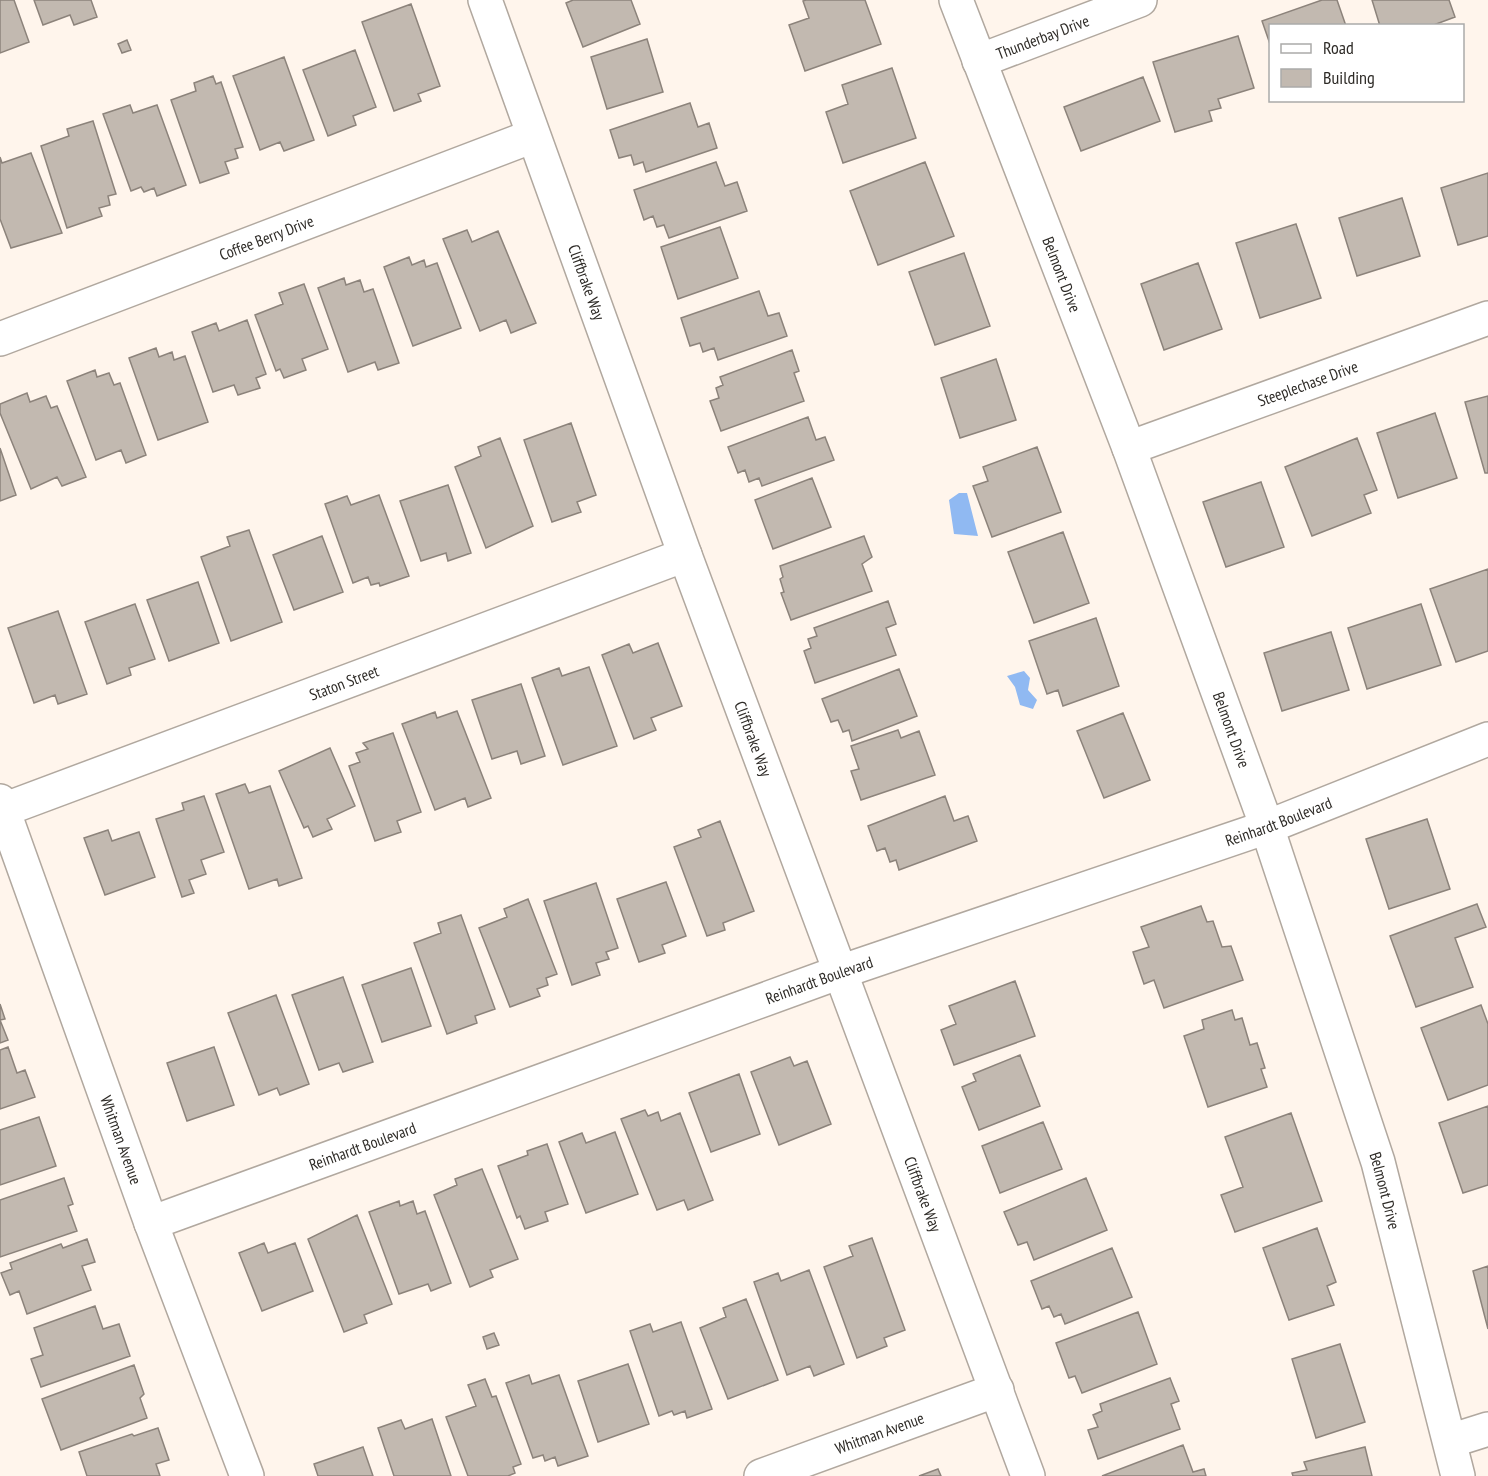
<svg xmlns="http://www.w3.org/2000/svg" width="1488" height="1476" viewBox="0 0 1488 1476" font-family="'PT Sans Narrow',sans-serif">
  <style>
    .water { fill: #90b9f2 }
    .building { fill: #c2b9b0; stroke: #8c837b; stroke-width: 1.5 }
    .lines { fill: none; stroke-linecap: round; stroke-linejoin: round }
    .street-casing { stroke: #b1a89f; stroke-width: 36 }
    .street { stroke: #fff; stroke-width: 33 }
    .labels { text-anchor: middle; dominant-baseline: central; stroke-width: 4.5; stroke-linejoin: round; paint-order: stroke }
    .street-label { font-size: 16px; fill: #2e2b27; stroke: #fff }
  </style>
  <rect width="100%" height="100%" fill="#fff5ec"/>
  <!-- water -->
  <path class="water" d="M959,493H967L978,536L954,534L949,500Z
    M1024,671L1030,678L1028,690L1037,700L1033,709L1020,705L1015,687L1007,676Z"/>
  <!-- building -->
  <path class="building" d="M0,0H14L29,42L0,53Z
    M34,0H91L97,17L74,25L70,15L43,25Z
    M573,0H631L640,24L583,47L566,3Z
    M806,0H865L881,44L805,71L789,25L809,18L803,1Z
    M1322,0H1337L1346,26H1270V44L1262,21Z
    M1372,0H1449L1455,17L1431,26H1380Z
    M411,4L440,86L418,94L421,101L394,111L362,22Z
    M1238,36L1254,88L1218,99L1221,108L1209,111L1212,121L1175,132L1153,62Z
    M647,39L663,92L607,109L591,57Z
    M127,40L131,50L122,53L118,44Z
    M355,50L376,107L353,116L356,125L328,136L303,70Z
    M284,57L314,140L284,151L280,142L260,150L233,76Z
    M892,68L916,138L843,163L826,112L848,104L842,85Z
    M213,76L216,84L221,82L243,147L235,149L238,158L225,162L229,173L200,183L171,100L196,91L194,83Z
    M1143,77L1160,121L1081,151L1064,107Z
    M690,103L698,127L709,123L717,148L646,172L643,162L634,165L631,155L619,158L610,130Z
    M130,105L133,113L157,105L186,185L157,196L154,188L144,192L141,187L131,191L103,114Z
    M93,121L116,194L108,196L110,205L99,208L102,216L67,228L41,146L69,136L67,129Z
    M31,153L62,233L11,248L0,219V157L2,163Z
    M716,162L725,186L737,182L747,211L669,238L664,225L657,227L653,216L644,220L634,190Z
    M925,162L954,236L878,265L850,191Z
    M1488,173V236L1458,245L1441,188Z
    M1402,198L1420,256L1357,276L1339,218Z
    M1296,224L1321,298L1260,318L1236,243Z
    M720,227L738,278L678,299L661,247Z
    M467,230L472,242L498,231L536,323L511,333L506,320L480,331L443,239Z
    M964,253L990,326L935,345L909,272Z
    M409,257L412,265L424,260L426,267L437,263L461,328L413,346L384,267Z
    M1198,263L1222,329L1164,350L1141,284Z
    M344,278L346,285L360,280L364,292L373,289L399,363L378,370L375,362L348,372L318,288Z
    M304,284L328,349L302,359L306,370L284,378L280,369L276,371L255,315L283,304L279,293Z
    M759,291L768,316L779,313L787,336L718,360L714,348L703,352L700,343L690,346L681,318Z
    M247,320L266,374L256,378L260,388L238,395L234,385L213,392L192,332L216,323L219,331Z
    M156,348L159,357L172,352L174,360L185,356L208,422L158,440L129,358Z
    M792,350L799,371L794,373L804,401L721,431L710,401L719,398L716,388L723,385L720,377Z
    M996,359L1016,420L960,438L941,378Z
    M95,370L97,377L109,373L114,385L120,383L146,455L126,463L121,450L96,460L67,381Z
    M27,393L30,402L46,396L51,408L57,406L86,477L62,486L57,477L31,489L0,413V404Z
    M1488,396V473H1485L1465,402Z
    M1435,413L1457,478L1398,498L1377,433Z
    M808,417L816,440L825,437L834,460L762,486L759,478L749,482L745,470L738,473L728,447Z
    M571,423L596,495L577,502L581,512L552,522L524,440Z
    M500,438L533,526L486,548L455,467L481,456L478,447Z
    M1357,438L1377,490L1364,495L1371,513L1312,536L1285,467Z
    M1037,447L1061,512L992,537L973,486L988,481L983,467Z
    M0,448L16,495L0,501Z
    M812,478L831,527L773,549L755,500Z
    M1261,482L1284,547L1226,567L1203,502Z
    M448,485L471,553L448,561L446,553L421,561L400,501Z
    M379,495L409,576L380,586L379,583L371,585L368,577L353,583L325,504L347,496L351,505Z
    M249,530L282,622L231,641L201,557L230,546L227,537Z
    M1063,532L1089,603L1034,623L1008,552Z
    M322,536L343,592L294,610L273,555Z
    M864,536L872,557L862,564L872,591L791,620L781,593L784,592L780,579L783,577L780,566Z
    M1488,569V651L1456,662L1430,589Z
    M198,582L219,643L169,661L147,600Z
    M888,601L896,624L886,628L896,655L815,683L804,651L811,648L808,639L817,636L814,628Z
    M135,604L155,659L129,668L131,675L107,684L85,622Z
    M1421,604L1441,665L1367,689L1348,628Z
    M58,611L87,694L58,704L55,695L34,703L8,628Z
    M1096,618L1119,686L1063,706L1058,690L1047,694L1029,641Z
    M1331,632L1349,690L1282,711L1264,653Z
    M658,643L682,706L651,718L656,730L634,739L602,655L629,644L633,653Z
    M589,667L617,746L563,765L532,678L559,668L562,676Z
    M899,669L917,716L852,741L849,730L843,732L838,720L831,722L822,699Z
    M521,684L545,756L521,764L517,751L492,759L472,700Z
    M457,711L491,798L468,807L465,798L435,810L402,724L435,712L437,718Z
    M1123,713L1150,780L1104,798L1077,731Z
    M898,730L901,738L919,731L935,775L861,800L851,771L859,769L851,746Z
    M393,733L421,812L397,821L401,832L375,841L349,766L360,762L356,753L368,749L363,743Z
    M330,748L355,806L327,819L332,829L313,837L308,826L304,828L279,771Z
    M245,784L249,793L270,786L302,878L279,886L277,879L249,889L216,794Z
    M204,796L224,852L201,860L206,874L189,880L194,893L182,897L156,819L184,810L182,803Z
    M945,796L954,821L968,816L977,841L899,870L896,860L890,862L885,848L877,851L868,826Z
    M1427,819L1450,889L1389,909L1366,839Z
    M720,821L754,911L723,923L725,930L707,936L674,847L701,837L698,830Z
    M108,830L112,841L139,832L155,877L105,895L84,838Z
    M666,882L686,936L662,945L665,953L639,962L617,899Z
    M596,883L618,948L606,952L609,959L596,963L600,975L572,985L544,901Z
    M528,899L557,974L546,978L548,985L537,989L540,996L510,1007L479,928L507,917L504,909Z
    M1477,904L1486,927L1455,938L1473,987L1416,1007L1390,936Z
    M1201,906L1207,922L1213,921L1222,947L1231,946L1243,980L1164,1008L1154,980L1144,984L1133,952L1149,947L1141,927Z
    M461,915L495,1009L475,1016L477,1023L447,1034L414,943L441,933L438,923Z
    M411,968L431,1026L382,1042L362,985Z
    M343,977L373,1062L343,1072L339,1063L319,1070L292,995Z
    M1015,981L1035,1036L954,1065L941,1030L956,1024L949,1006Z
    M276,995L309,1084L280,1095L277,1088L259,1095L228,1013Z
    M0,1004L5,1019L0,1020L8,1040L0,1043Z
    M1481,1005L1488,1024V1085L1448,1100L1421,1028Z
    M1232,1010L1235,1020L1242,1018L1250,1045L1257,1043L1265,1068L1261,1069L1267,1087L1208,1107L1184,1036L1204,1029L1202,1020Z
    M8,1047L17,1073L25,1070L35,1097L0,1109V1050Z
    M214,1047L234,1105L187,1121L167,1063Z
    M1020,1055L1040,1106L979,1130L962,1087L976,1081L973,1074Z
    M790,1057L794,1066L807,1061L831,1124L779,1145L751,1072Z
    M739,1074L760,1134L711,1152L689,1093Z
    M1488,1106V1185L1463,1193L1439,1123Z
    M645,1110L648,1116L658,1112L661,1121L680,1113L713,1200L688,1210L684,1200L657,1210L621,1119Z
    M1291,1113L1322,1201L1235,1232L1221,1195L1243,1187L1225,1137Z
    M39,1117L56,1166L0,1185V1130Z
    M1043,1122L1062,1169L1000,1193L982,1146Z
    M615,1132L638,1194L586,1213L559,1142L582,1133L586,1143Z
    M547,1144L568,1204L545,1212L548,1221L525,1229L520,1216L517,1218L498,1166L528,1155L527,1151Z
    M482,1169L518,1259L490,1270L493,1277L470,1287L434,1195L457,1185L455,1179Z
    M64,1178L73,1204L68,1206L77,1231L0,1257V1200Z
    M1086,1178L1107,1230L1034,1260L1027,1242L1018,1245L1004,1212Z
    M399,1201L400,1206L413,1201L417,1214L425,1211L451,1283L431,1291L428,1284L399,1294L369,1212Z
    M357,1215L392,1304L364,1315L367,1323L344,1332L308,1239Z
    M1317,1228L1336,1282L1327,1286L1334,1305L1289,1320L1263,1248Z
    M872,1238L905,1330L884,1338L887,1346L857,1358L824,1267L853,1256L849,1246Z
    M87,1239L95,1262L82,1266L91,1290L27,1314L19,1291L10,1295L1,1273L12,1269L10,1263L61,1244L63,1248Z
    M264,1243L268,1253L295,1243L313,1291L262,1311L239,1253Z
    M1112,1248L1132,1297L1065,1324L1061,1314L1054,1317L1049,1306L1042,1309L1031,1281Z
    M1488,1266V1329L1473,1271Z
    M809,1270L844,1364L814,1376L810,1366L787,1375L754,1282L778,1273L781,1281Z
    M746,1299L778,1380L728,1399L700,1328L726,1317L723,1308Z
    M95,1306L103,1329L119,1324L130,1356L41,1387L31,1359L43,1355L34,1328Z
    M1138,1312L1157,1364L1082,1393L1075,1376L1069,1378L1056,1343Z
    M681,1322L712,1409L687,1418L685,1411L674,1415L672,1411L659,1416L630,1331L650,1324L653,1332Z
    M494,1333L499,1345L487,1349L483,1337Z
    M1340,1344L1365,1422L1316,1438L1292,1359Z
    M628,1364L649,1424L598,1442L578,1381Z
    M134,1365L144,1394L140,1398L147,1418L61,1450L42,1399Z
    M529,1375L532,1384L559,1375L588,1456L558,1466L555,1457L545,1461L543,1455L533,1458L506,1383Z
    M1170,1378L1179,1401L1171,1404L1180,1429L1098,1459L1088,1430L1098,1427L1093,1415L1102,1411L1100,1404Z
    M485,1379L492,1397L496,1396L521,1464L513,1467L515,1473L508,1476H468L446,1417L476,1406L468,1385Z
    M432,1419L451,1476H394L378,1428L401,1420L405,1429Z
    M158,1428L169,1460L156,1464L160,1476H87L79,1452L132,1434L134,1436Z
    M1183,1445L1193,1472L1204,1469L1206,1476H1102Z
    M363,1447L373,1476H318L314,1464Z
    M1365,1447L1372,1476H1293L1292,1473L1307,1470L1304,1462Z
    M938,1469L941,1476H919Z"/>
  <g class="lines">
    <!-- street casing -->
    <g class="street-casing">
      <g id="street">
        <path id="s1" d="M485,0L685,555L1028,1476"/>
        <path id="s2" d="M956,0L1129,448L1267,827L1378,1162L1458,1476"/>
        <path id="s3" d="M979,61L1140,0"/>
        <path id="s4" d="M0,339L533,136"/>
        <path id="s5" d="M1129,448L1488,318"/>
        <path id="s6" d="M0,801L151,1223L247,1476"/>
        <path id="s7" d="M3,810L685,555"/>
        <path id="s8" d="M151,1223L840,972L1267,827L1488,739"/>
        <path d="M1450,1441L1488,1429"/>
        <path id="s9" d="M761,1476L997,1390"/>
      </g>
    </g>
    <!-- street -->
    <use href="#street" class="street"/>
  </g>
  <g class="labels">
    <!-- street labels -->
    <g class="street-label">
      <text stroke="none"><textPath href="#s3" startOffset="68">Thunderbay Drive</textPath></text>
      <text stroke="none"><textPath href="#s4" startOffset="285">Coffee Berry Drive</textPath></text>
      <text stroke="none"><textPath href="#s2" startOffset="294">Belmont Drive</textPath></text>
      <text stroke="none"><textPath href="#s1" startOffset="300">Cliffbrake Way</textPath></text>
      <text stroke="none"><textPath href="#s5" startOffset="190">Steeplechase Drive</textPath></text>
      <text stroke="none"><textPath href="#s7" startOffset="364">Staton Street</textPath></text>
      <text stroke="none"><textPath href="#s2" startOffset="780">Belmont Drive</textPath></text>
      <text stroke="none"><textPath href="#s1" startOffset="786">Cliffbrake Way</textPath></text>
      <text stroke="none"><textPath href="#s8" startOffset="1197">Reinhardt Boulevard</textPath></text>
      <text stroke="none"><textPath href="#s8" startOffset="711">Reinhardt Boulevard</textPath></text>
      <text stroke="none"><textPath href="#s6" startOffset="360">Whitman Avenue</textPath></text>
      <text stroke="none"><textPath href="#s8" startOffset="225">Reinhardt Boulevard</textPath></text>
      <text stroke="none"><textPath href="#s2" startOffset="1266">Belmont Drive</textPath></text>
      <text stroke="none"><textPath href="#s1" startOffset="1272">Cliffbrake Way</textPath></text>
      <text stroke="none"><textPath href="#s9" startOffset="126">Whitman Avenue</textPath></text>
    </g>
  </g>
  <!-- legend -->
  <rect x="1269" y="24" width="195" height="78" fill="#ffffff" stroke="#abaaa9" stroke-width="1.5"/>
  <rect x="1281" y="44" width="30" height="9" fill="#ffffff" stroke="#abaaa9" stroke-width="1.5"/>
  <text x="1323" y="54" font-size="18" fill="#2e2b27">Road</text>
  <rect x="1281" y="69" width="30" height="18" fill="#c2b9b0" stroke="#abaaa9" stroke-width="1.5"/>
  <text x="1323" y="84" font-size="18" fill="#2e2b27">Building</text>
</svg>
